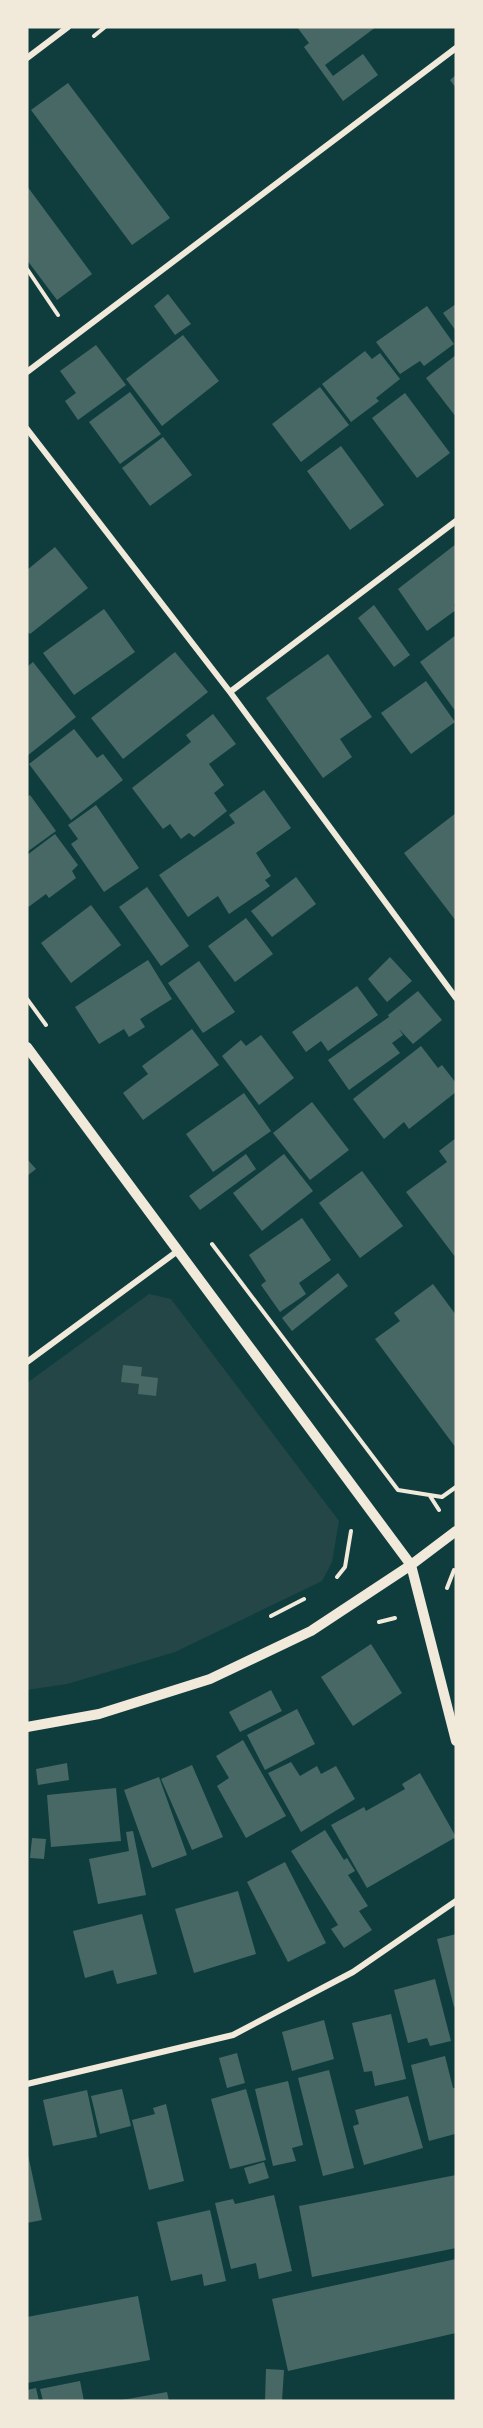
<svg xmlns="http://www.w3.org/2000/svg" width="483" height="2428" viewBox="0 0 483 2428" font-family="Signika,sans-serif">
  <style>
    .green { fill: #244646 }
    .building { fill: #486865 }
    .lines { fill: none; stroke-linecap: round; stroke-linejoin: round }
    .path { stroke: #f1e9da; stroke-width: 4 }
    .minor { stroke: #f1e9da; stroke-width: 6 }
    .tertiary { stroke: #f1e9da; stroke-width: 10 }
  </style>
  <rect width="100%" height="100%" fill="#0f3d3e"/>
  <!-- green -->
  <path class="green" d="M149,1294L171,1299L339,1521L332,1562L322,1581L175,1652L67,1684L27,1690V1383Z"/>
  <!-- building -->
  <path class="building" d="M297,27H376L325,65L333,76L363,54L378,75L343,101L304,47L309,43Z
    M456,75V88L450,80Z
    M68,83L170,218L132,245L31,110Z
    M27,186L92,274L57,300L27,260Z
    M168,294L191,324L175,335L154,306Z
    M456,304V331L443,313Z
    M427,306L454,344L424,366L420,361L400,374L376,342Z
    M183,335L219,381L162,426L126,379Z
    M96,345L126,385L78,420L65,401L76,393L60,371Z
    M365,351L372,359L380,353L400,379L376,398L379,401L351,422L322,384Z
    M456,355V417L426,378Z
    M320,387L349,425L301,462L272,424Z
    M130,392L161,434L120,464L89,422Z
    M405,393L450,453L417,478L372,418Z
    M163,437L192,475L150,506L122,468Z
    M341,446L384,505L350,530L307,471Z
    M456,544V603L454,605L456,610L427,631L398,589Z
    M55,547L88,588L30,634L27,631V570Z
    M374,605L410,655L394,667L358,618Z
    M104,609L135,652L74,695L43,653Z
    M456,635V712L420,662Z
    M175,652L208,692L123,759L91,718Z
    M328,654L372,717L340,739L352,757L323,778L266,698Z
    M33,662L76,717L27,756V667Z
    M426,681L455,722L411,754L381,713Z
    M213,714L236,744L209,764L224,785L214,793L227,811L194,837L189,833L181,839L170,824L163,829L132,788L191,742L186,735Z
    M74,729L97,758L103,754L123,780L71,820L29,764Z
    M264,790L291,828L256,853L271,876L265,880L270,886L229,914L218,896L188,917L159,875L235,823L229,815Z
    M30,795L56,831L27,852V797Z
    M96,805L139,868L104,892L71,844L78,839L68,825Z
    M456,813V921L404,853Z
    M55,834L78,865L72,871L76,878L49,898L46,894L27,908V855Z
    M296,877L316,904L272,937L251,911Z
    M147,887L189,946L161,966L119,907Z
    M91,905L121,945L71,983L41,943Z
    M246,918L273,954L235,982L208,946Z
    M390,957L412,981L387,1002L368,979Z
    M148,960L172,999L140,1019L145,1027L129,1037L124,1029L99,1044L75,1007Z
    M199,961L235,1012L203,1033L168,983Z
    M357,986L378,1015L328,1051L321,1041L306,1052L292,1032Z
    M418,991L442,1020L413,1044L399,1029L403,1035L392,1043L400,1053L349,1090L328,1060L389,1017L388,1015Z
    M192,1029L219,1065L143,1120L123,1093L148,1074L142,1066Z
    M261,1035L294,1078L259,1105L222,1056L241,1040L246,1046Z
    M421,1046L438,1068L442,1065L456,1083V1092L409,1129L404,1122L384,1139L353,1099Z
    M244,1093L271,1131L213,1172L186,1134Z
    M312,1102L349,1150L310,1180L273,1133Z
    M456,1138V1258L406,1192L447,1162L439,1151Z
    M246,1154L256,1169L200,1210L189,1196Z
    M284,1154L313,1191L262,1231L233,1193Z
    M27,1159L36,1169L27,1176Z
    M362,1171L403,1226L360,1258L319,1203Z
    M302,1218L331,1260L299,1283L306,1294L280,1312L261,1285L266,1281L249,1255Z
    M338,1273L348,1286L292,1331L282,1318Z
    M433,1284L456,1315V1448L375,1339L400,1321L394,1313Z
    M123,1365L142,1367L141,1376L158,1378L156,1396L138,1394L139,1384L121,1382Z
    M371,1644L402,1693L353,1726L321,1677Z
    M271,1690L282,1711L240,1732L229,1712Z
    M297,1709L315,1744L265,1770L247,1735Z
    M243,1740L286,1816L246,1838L217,1786L229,1778L216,1756Z
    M291,1762L300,1776L317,1766L321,1774L336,1766L355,1799L301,1832L268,1773Z
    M67,1763L69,1780L38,1785L36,1769Z
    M192,1765L223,1837L192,1850L161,1779Z
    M420,1773L456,1837L367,1888L331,1825L364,1807L366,1811L405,1789L402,1784Z
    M159,1777L187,1855L152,1868L124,1790Z
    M116,1788L121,1841L51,1847L47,1795Z
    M325,1830L344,1860L347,1858L355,1871L348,1875L368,1906L359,1911L372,1930L344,1948L331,1929L338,1925L291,1851Z
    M133,1831L146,1895L98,1904L89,1859L129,1851L126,1832Z
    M32,1838L46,1839L44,1859L30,1858Z
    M285,1862L326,1943L288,1962L247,1882Z
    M238,1891L256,1954L194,1973L175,1909Z
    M142,1914L157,1974L117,1984L113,1970L85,1978L73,1931Z
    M456,1934V2006L454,2007L437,1939Z
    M435,1979L451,2041L430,2046L427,2038L408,2043L394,1990Z
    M391,2014L406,2079L375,2086L372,2071L364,2072L352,2023Z
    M324,2020L334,2059L292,2071L282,2032Z
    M237,2053L245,2083L227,2088L219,2058Z
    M445,2056L453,2088H456L455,2134L429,2141L411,2065Z
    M329,2070L354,2168L323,2176L298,2078Z
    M288,2081L303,2145L292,2148L296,2161L273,2166L255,2089Z
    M122,2089L131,2126L100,2134L91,2096Z
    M246,2089L266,2160L230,2169L211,2099Z
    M87,2090L97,2137L53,2146L43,2100Z
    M408,2096L423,2148L364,2165L353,2126L359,2124L355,2110Z
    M166,2104L184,2181L149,2190L132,2120L155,2114L153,2108Z
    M27,2150L42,2220L27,2223Z
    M264,2162L269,2178L249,2184L244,2168Z
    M456,2175V2248L312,2277L299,2206Z
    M274,2195L292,2271L259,2279L256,2263L231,2269L215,2203L233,2199L235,2204Z
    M210,2210L226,2281L204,2286L202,2274L171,2281L157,2222Z
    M456,2259V2333L288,2371L272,2299Z
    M138,2296L150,2360L27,2383V2317Z
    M266,2369L284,2370L282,2401H265Z
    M80,2381L84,2401H43L40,2389Z
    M36,2388L39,2401H27V2390Z
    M167,2392L169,2401H122V2400Z"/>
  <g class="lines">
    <!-- path -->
    <path class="path" d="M94,36L105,27
      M27,269L58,315
      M27,999L46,1025
      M212,1244L398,1490L442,1497L456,1487
      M430,1496L439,1510
      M337,1577L345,1567L351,1531
      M447,1588L454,1570
      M271,1616L304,1599
      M379,1622L395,1618"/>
    <!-- minor -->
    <path class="minor" d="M27,58L68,27
      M27,372L456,48
      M27,429L230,692L456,998
      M230,692L456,521
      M27,1362L179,1250
      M27,2084L233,2035L353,1972L456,1901"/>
    <!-- tertiary -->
    <path class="tertiary" d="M27,1047L411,1565L456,1741
      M27,1727L99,1714L210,1679L311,1631L411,1565L456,1531"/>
  </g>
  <!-- border -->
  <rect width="483" height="2428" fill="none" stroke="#f1e9da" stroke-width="57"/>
</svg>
